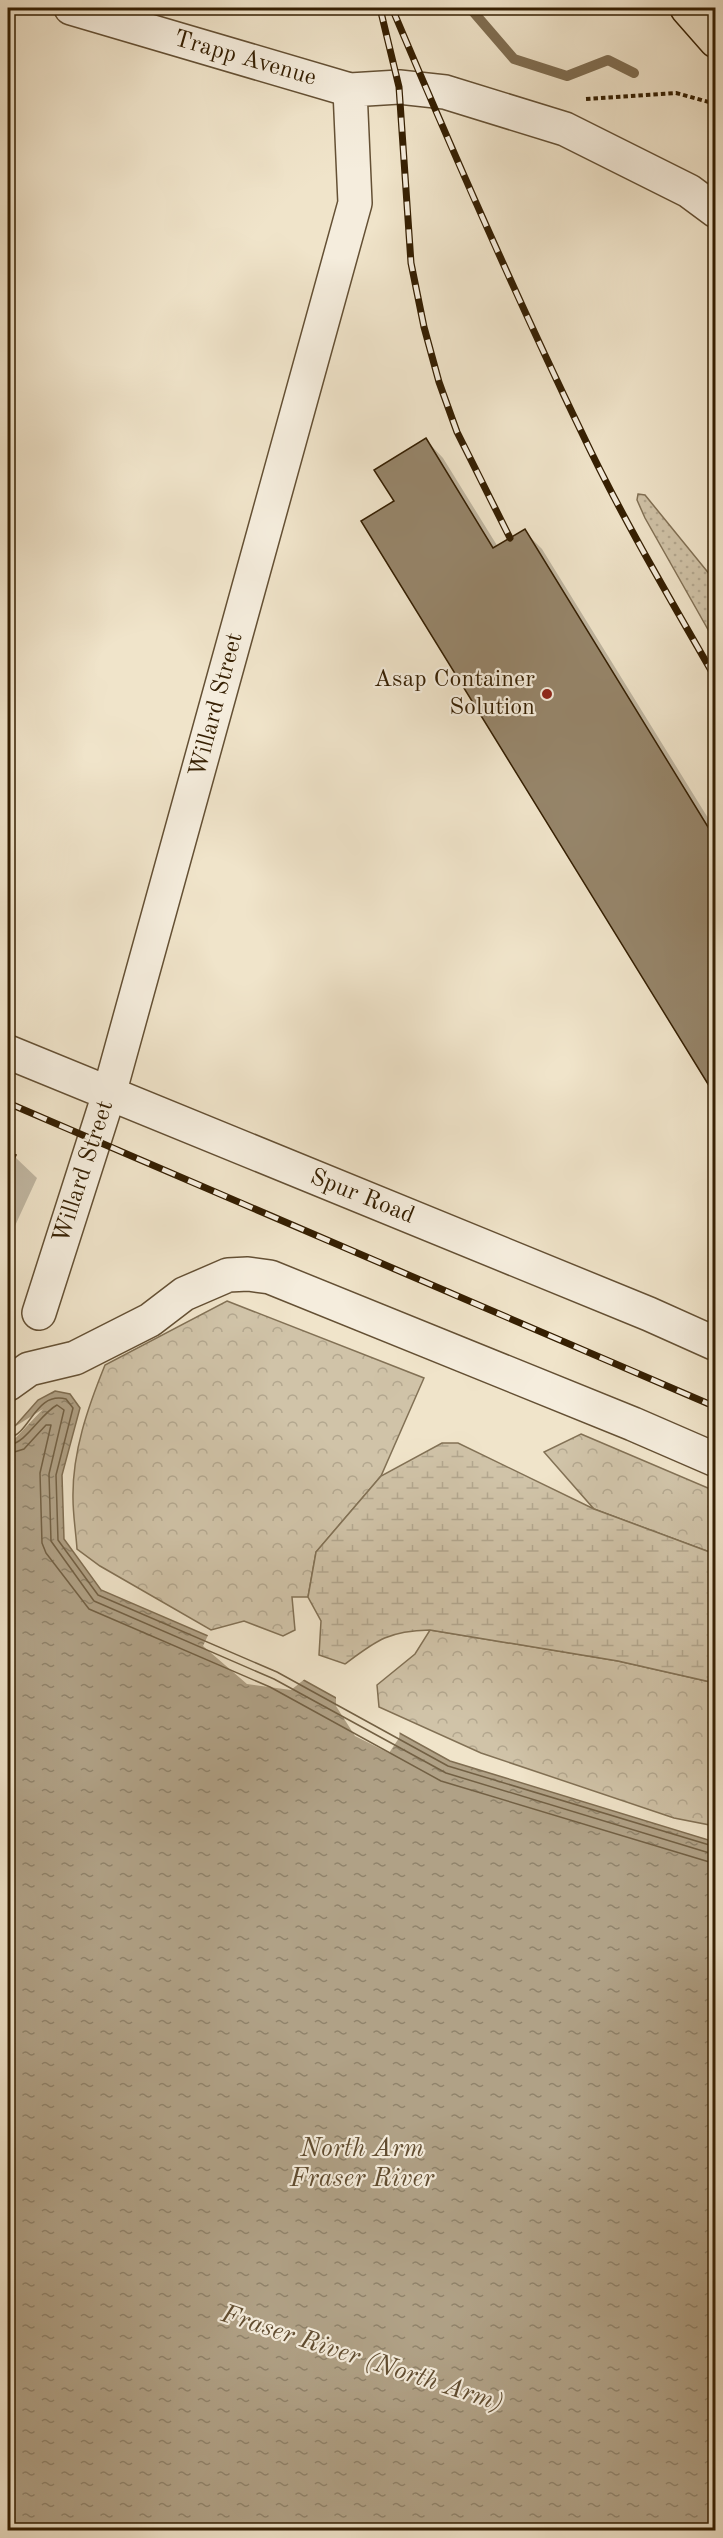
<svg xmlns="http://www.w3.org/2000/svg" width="723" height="2538" viewBox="0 0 723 2538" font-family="'Old Standard TT',serif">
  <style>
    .grass { fill: url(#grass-dots); stroke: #827155; stroke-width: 1.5 }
    .forest { fill: url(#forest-crowns); stroke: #827155; stroke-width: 1.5 }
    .wetland { fill: url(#wetland-marsh); stroke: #827155; stroke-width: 1.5 }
    .water { fill: url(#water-ripples); stroke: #7f6d51; stroke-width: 1.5 }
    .pier { fill: #f0e4ca }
    .shadow { fill: #0003 }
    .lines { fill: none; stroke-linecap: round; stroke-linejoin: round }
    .shore { stroke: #726044; stroke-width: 1.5 }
    .stream { stroke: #7f6d51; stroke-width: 10 }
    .building { fill: #96856a; stroke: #351f02; stroke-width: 1.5 }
    .minor-casing { stroke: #645034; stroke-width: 36 }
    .major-casing { stroke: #351f02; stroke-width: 36 }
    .path { stroke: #351f02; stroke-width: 4; stroke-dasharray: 4.5 3; stroke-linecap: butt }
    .minor { stroke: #f5eddd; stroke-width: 33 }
    .major { stroke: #f0e4ca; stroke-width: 33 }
    .rail-casing { stroke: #351f02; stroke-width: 7 }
    .rail { stroke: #f5eddd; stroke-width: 4.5; stroke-dasharray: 14; stroke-linecap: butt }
    .poi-dot { fill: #8f2418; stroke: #f5eddd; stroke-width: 2 }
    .labels { text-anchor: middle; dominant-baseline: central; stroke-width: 4.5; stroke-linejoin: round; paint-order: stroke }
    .street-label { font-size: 24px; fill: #351f02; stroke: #f5eddd }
    .poi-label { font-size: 24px; fill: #351f02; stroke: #f5eddd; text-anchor: end }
    .water-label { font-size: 26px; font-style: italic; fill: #604c30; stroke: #f5eddd }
  </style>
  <defs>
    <pattern id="grass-dots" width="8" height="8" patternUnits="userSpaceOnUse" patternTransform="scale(1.5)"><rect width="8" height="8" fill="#d0c3a8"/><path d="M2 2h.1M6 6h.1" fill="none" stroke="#b3a78f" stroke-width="1.8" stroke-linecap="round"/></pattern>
    <pattern id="forest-crowns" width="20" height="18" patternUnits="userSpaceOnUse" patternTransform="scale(1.5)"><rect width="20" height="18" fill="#d0c3a8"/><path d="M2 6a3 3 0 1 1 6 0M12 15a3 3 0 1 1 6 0" fill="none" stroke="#b3a78f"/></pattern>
    <pattern id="wetland-marsh" width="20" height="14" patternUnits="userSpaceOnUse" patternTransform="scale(1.5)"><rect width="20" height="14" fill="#d0c3a8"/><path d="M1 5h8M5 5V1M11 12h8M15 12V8" fill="none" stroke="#b3a78f"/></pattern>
    <pattern id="water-ripples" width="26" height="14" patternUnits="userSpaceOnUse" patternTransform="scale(1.5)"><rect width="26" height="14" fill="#b0a186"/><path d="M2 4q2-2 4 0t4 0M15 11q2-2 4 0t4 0" fill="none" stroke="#90836b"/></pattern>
  </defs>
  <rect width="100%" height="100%" fill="#f0e4ca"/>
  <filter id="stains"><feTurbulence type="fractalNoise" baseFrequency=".00333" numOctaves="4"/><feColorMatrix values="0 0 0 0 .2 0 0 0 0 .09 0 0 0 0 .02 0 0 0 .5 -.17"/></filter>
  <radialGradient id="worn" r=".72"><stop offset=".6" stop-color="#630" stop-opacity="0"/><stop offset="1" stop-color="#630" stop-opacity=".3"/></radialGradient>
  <!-- grass -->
  <path class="grass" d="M638,494L645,495L715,581V642L645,518L637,500Z"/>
  <!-- forest -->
  <path class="forest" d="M227,1301L424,1378L381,1476L316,1552L308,1597H292L295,1630L283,1636L244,1621L211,1630L100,1566L77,1549C76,1533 73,1515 73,1499C72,1452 88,1407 105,1365Z
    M581,1434L715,1491V1554L594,1509L544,1452Z
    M430,1630L618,1661L715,1683V1826L674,1818L481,1753L379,1707L377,1685L415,1654Z"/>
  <!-- wetland -->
  <path class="wetland" d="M442,1443H458L594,1509L715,1554V1683L618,1661L430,1630C388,1631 377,1640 345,1664L319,1655L321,1621L308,1597L316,1552L381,1476Z"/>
  <!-- water -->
  <path class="water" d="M55,1391L70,1394L80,1408L62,1475L64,1539L101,1590L280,1667L450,1761L715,1842L716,2530H8V1434L38,1400Z"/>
  <!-- pier -->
  <path class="pier" d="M43,1409L8,1446V1431Z
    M209,1633L281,1664L306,1678L291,1690L247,1684L203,1646Z
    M336,1694L400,1729L399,1738L389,1753L355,1736L336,1706Z"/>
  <!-- shadow -->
  <path class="shadow" d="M426,440L443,458L498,547L524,531L542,549L716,831V1095L396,501Z
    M8,1153L15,1157L37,1178L8,1241Z"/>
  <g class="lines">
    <!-- shore -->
    <path class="shore" d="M8,1438C30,1435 35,1391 66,1399L73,1408L56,1475L58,1540L98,1595L277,1672L448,1766L716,1847
      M8,1445C26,1444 40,1414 57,1405L64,1410L49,1474L51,1541L94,1601L274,1679L446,1773L716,1855
      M8,1454L24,1449L46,1425H51L40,1473L42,1543L46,1553L89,1609L270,1687L441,1781L716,1864"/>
    <!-- stream -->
    <path class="stream" d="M470,8L514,59L567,76L608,60L634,73"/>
  </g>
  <!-- building -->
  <path class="building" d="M426,438L493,548L525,529L716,840V1097L361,521L394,501L374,470Z
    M8,1152L16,1155L8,1174Z"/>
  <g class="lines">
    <!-- minor casing -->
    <g class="minor-casing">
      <path id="minor" d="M71,8L350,90L399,87L445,92L565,129L689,191L716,211
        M8,1052L649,1314L716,1344
        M39,1313L109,1094L355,203L350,90
        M8,1384L29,1369L75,1358L150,1320L184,1294L228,1275L248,1274L270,1277L633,1424L716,1460"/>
    </g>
    <!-- major casing -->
    <g class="major-casing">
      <path id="major" d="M687,8L716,41"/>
    </g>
    <!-- path -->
    <path class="path" d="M586,99L676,93L716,104"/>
    <!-- minor -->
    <use href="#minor" class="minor"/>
    <!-- major -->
    <use href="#major" class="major"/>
    <!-- rail casing -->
    <g class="rail-casing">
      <path id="rail" d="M380,8L399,87L411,263L424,327L439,382L457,432L510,538
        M392,8C452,150 514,292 581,431C621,516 669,597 716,679
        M8,1103L716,1407"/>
    </g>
    <!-- rail -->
    <use href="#rail" class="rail"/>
  </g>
  <!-- markers -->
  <circle class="poi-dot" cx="547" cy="694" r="6"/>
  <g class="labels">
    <!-- street labels -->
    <g class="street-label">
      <text transform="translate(245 59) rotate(16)">Trapp Avenue</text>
      <text transform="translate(217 705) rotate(-75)">Willard Street</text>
      <text transform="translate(84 1172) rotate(-72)">Willard Street</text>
      <text transform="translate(362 1197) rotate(22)">Spur Road</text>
    </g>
    <!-- poi labels -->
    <g class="poi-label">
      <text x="535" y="680">Asap Container<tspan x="535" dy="28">Solution</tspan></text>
    </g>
    <!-- water labels -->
    <g class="water-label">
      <text x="362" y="2149">North Arm<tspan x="362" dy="30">Fraser River</tspan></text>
      <text transform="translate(362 2359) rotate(18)">Fraser River (North Arm)</text>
    </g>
  </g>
  <!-- margin -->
  <rect width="723" height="2538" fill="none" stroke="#f0e4ca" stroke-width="30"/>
  <rect x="9" y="9" width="705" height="2520" fill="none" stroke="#351f02" stroke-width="3"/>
  <rect x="15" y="15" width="693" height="2508" fill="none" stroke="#351f02" stroke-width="1.5"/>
  <rect width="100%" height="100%" filter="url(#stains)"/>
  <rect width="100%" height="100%" fill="url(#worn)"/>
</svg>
